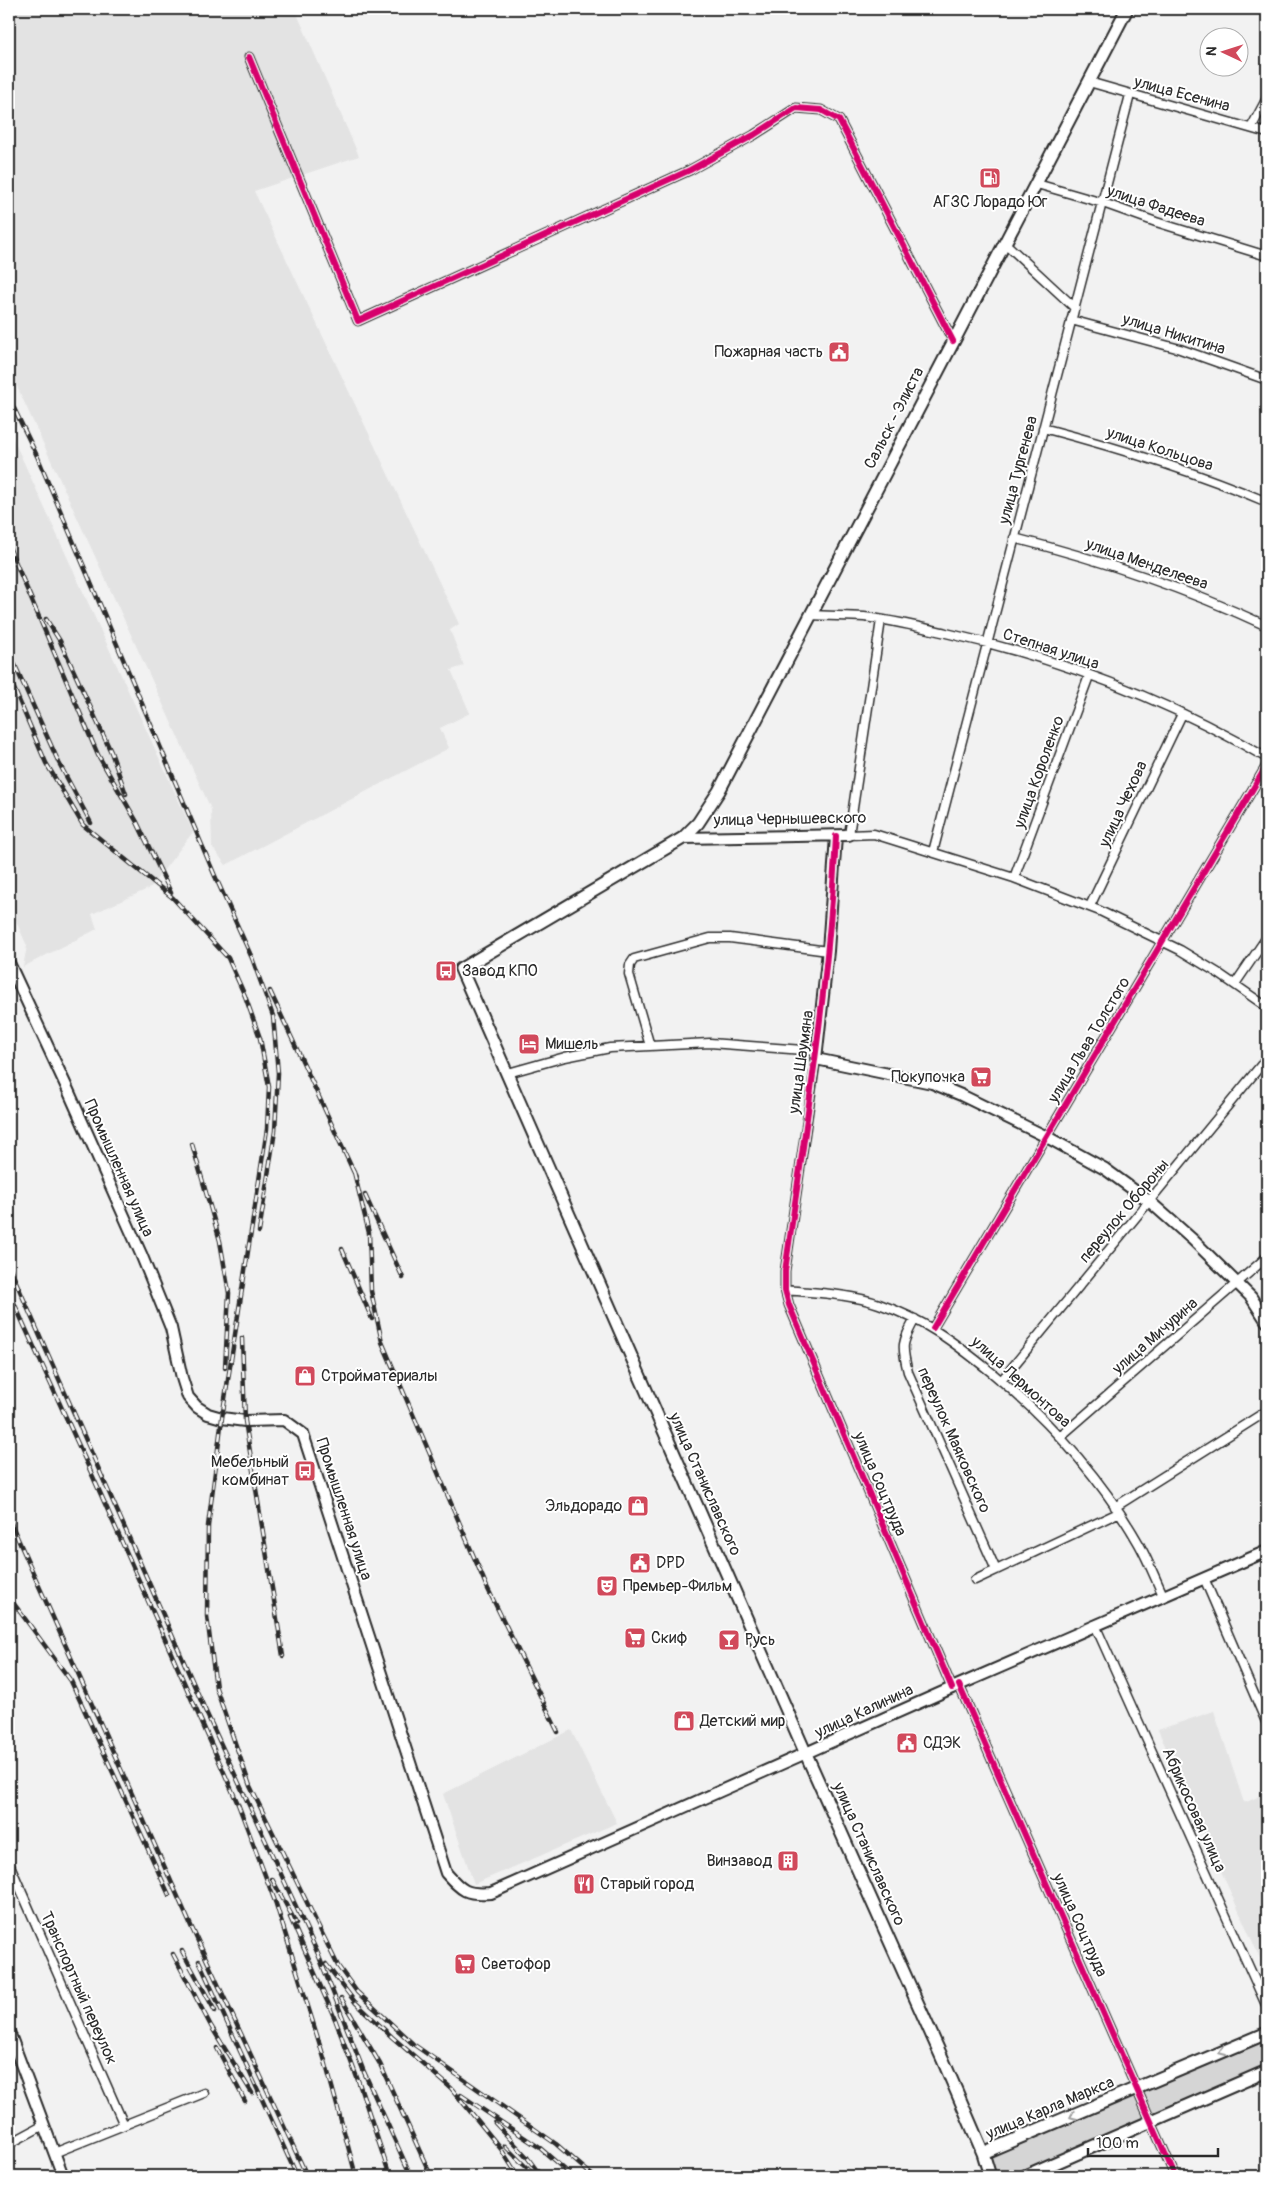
<svg xmlns="http://www.w3.org/2000/svg" width="1276" height="2185" viewBox="0 0 1276 2185" font-family="Pangolin,sans-serif">
  <style>
    .built { fill: #e3e3e3 }
    .green { fill: #d5d5d5; stroke: #808080 }
    .lines { fill: none; stroke-linecap: round; stroke-linejoin: round }
    .street-casing { stroke: #2b2b2b; stroke-width: 11 }
    .secondary-casing { stroke: #2b2b2b; stroke-width: 14 }
    .primary-casing { stroke: #2b2b2b; stroke-width: 15 }
    .street { stroke: #fff; stroke-width: 8 }
    .secondary { stroke: #fff; stroke-width: 10 }
    .primary { stroke: #fff; stroke-width: 11 }
    .rail-casing { stroke: #2b2b2b; stroke-width: 4.5 }
    .rail { stroke: #fff; stroke-width: 2.5; stroke-dasharray: 8; stroke-linecap: butt }
    .cycleway-casing { stroke: #fff; stroke-width: 9 }
    .cycleway { stroke: #d6006c; stroke-width: 6 }
    .oneway { stroke: #a0a0a0 }
    .labels { text-anchor: middle; dominant-baseline: central; stroke-width: 4; stroke-linejoin: round; paint-order: stroke }
    .street-label { font-size: 16px; fill: #2b2b2b; stroke: #fff }
    .poi-label { font-size: 16px; fill: #2b2b2b; stroke: #fff; text-anchor: start }
  </style>
  <rect width="100%" height="100%" fill="#f2f2f2"/>
  <filter id="ink" filterUnits="userSpaceOnUse"><feTurbulence type="fractalNoise" baseFrequency=".02" numOctaves="2"/><feDisplacementMap in="SourceGraphic" scale="10" xChannelSelector="R" yChannelSelector="G"/><feConvolveMatrix kernelMatrix="1 2 1 2 8 2 1 2 1" color-interpolation-filters="sRGB"/></filter>
  <g filter="url(#ink)">
    <!-- built -->
    <path class="built" d="M9,9H295L359,156L254,191L459,624L450,630L464,666L451,670L470,713L440,728L449,748L226,865L212,847L211,809L9,369Z
      M9,430L193,832L150,888L92,914L97,929L23,967L27,946L9,905Z
      M1214,1711L1244,1803L1267,1793V1974L1158,1730Z
      M571,1730L617,1823L474,1884L443,1794Z"/>
    <!-- green -->
    <path class="green" d="M1267,2032V2071L1025,2176H990L983,2153Z"/>
    <g class="lines">
      <!-- street casing -->
      <g class="street-casing">
        <path id="street" d="M249,57L358,321L690,170L754,135L796,108L821,110L839,120L953,341
          M1089,82L1267,133
          M1251,128L1267,98
          M1037,184L1103,203L1156,222L1267,256
          M1005,243L1075,308
          M1071,320L1180,349L1267,380
          M1043,428C1119,448 1194,471 1267,502
          M1014,538C1102,560 1185,588 1267,626
          M811,615C829,616 847,616 864,617C892,620 919,627 946,633C1058,658 1168,700 1267,758
          M881,620L849,835L874,834L1014,878L1100,911L1180,950L1218,973L1267,1007
          M933,852L1130,95
          M1014,878L1089,676
          M1090,906L1182,714
          M1235,984L1267,937
          M650,1046L629,974L630,965L634,959L710,938H730L828,951
          M816,1059L785,1271V1290L789,1305L952,1688
          M508,1073L565,1057L610,1048L710,1043L817,1051
          M785,1290C816,1293 850,1294 879,1304C925,1320 954,1342 991,1372C1050,1421 1101,1477 1139,1544C1148,1560 1155,1578 1163,1595
          M915,1319C902,1343 901,1345 908,1372L996,1570
          M933,1328L1267,765
          M1001,1381L1267,1058
          M1061,1436L1267,1257
          M1115,1507L1267,1411
          M1204,1578L1267,1724
          M975,1580L1118,1513
          M1095,1625L1267,2007
          M959,1685L1175,2176
          M9,1863L124,2125
          M9,2144L44,2125
          M54,2153L204,2093"/>
      </g>
      <!-- secondary casing -->
      <g class="secondary-casing">
        <path id="secondary" d="M836,836L828,951L816,1059L932,1083L961,1095L1047,1137L1105,1169L1149,1201L1192,1239L1251,1297L1267,1322
          M683,838L849,835
          M9,963L68,1090L141,1254L171,1328L182,1378L188,1397L197,1407L208,1414L222,1418L245,1421L284,1420L303,1434L446,1873C462,1891 466,1895 491,1893L952,1688L1267,1551
          M9,2032L63,2176"/>
      </g>
      <!-- primary casing -->
      <g class="primary-casing">
        <path id="primary" d="M983,2153L1267,2033
          M990,2176L983,2153L943,2060L806,1754L461,969L683,838L698,823L719,791L1127,9
          M1025,2176L1267,2071"/>
      </g>
      <!-- street -->
      <use href="#street" class="street"/>
      <!-- secondary -->
      <use href="#secondary" class="secondary"/>
      <!-- primary -->
      <use href="#primary" class="primary"/>
      <!-- rail casing -->
      <g class="rail-casing">
        <path id="rail" d="M9,398L38,458L215,876L252,958L273,1016L278,1073L275,1131L259,1232
          M9,547L98,755L137,822L171,893
          M46,619L60,641L111,752L126,794
          M9,652L59,763L91,823
          M9,677L46,763L83,825L173,898L228,958L245,996L260,1038L269,1087L267,1129L222,1418L208,1526L207,1616L216,1688L250,1786L338,1966L357,1992L413,2044L556,2144L593,2176
          M270,991L356,1177
          M192,1144L220,1241L229,1293L225,1368
          M354,1172L369,1233L371,1291L382,1342L486,1585L558,1732
          M365,1195L403,1278
          M342,1249L372,1319
          M9,1266L206,1712L318,1954L364,2072L411,2176
          M9,1292L94,1479L238,1804L276,1904L325,2061L356,2176
          M242,1338L245,1421L283,1656
          M9,1519L191,1926L307,2176
          M9,1597L71,1681L169,1895
          M272,1879L296,1923
          M290,1917L335,2019L359,2083L390,2176
          M182,1951L215,2011
          M173,1954L211,2026L252,2093
          M199,1961L297,2176
          M326,1964L355,2002L392,2037L451,2088L501,2149L518,2176
          M341,1998L380,2064L431,2176
          M217,2048L245,2101
          M461,2095L540,2148L572,2176
          M495,2123L527,2157L541,2176
          M505,2146L533,2174"/>
      </g>
      <!-- rail -->
      <use href="#rail" class="rail"/>
      <!-- cycleway casing -->
      <g class="cycleway-casing">
        <path id="cycleway" d="M249,57L358,321L690,170L754,135L796,108L821,110L839,120L953,341
          M836,836C829,982 806,1126 785,1271V1290L789,1305L952,1688
          M933,1328L1267,765
          M959,1685L1175,2176"/>
      </g>
      <!-- cycleway -->
      <use href="#cycleway" class="cycleway"/>
    </g>
    <!-- one-way arrows -->
    <defs><path id="oneway-chevron" d="M-2-3.5L2.5 0L-2 3.5" fill="none" stroke-width="1.6" stroke-linecap="round" stroke-linejoin="round" transform="scale(1.25)"/></defs>
    <g class="oneway">
      <use href="#oneway-chevron" transform="translate(1222 2052) rotate(157)"/>
      <use href="#oneway-chevron" transform="translate(1073 2116) rotate(157)"/>
    </g>
  </g>
  <!-- icons -->
  <defs>
    <g id="fuel-square" transform="scale(1.125)"><rect x="-9" y="-9" width="18" height="18" rx="4" fill="#d1495b" stroke="#fff"/><path d="M-5.5-6h7V0h2V4h1.3V-2.5L3-4.5l.8-.8L6-3V5H2.5V1h-1V6h-7ZM-4.2-4.7v3.2H.2V-4.7Z" fill="#fff"/></g>
    <g id="civic-square" transform="scale(1.125)"><rect x="-9" y="-9" width="18" height="18" rx="4" fill="#d1495b" stroke="#fff"/><path d="M-.6-6.5H3V-4.5H.6V-3L4-1V1h2V6H-6V1h2V-1L-.6-3ZM-1.2 2.5V6h2.4V2.5Z" fill="#fff"/></g>
    <g id="bus-square" transform="scale(1.125)"><rect x="-9" y="-9" width="18" height="18" rx="4" fill="#d1495b" stroke="#fff"/><path d="M-5-6H5V4H4V6H2V4H-2V6H-4V4H-5ZM-3.5-4V0h7V-4ZM-3.5 1.2v1.5H-2V1.2ZM2 1.2v1.5H3.5V1.2Z" fill="#fff"/></g>
    <g id="hotel-square" transform="scale(1.125)"><rect x="-9" y="-9" width="18" height="18" rx="4" fill="#d1495b" stroke="#fff"/><path d="M-6-4.5h1.5V1H6V5H4.5V3h-9V5H-6ZM-4 0a1.8 1.8 0 1 1 3.6 0ZM.5 0V-2.5h3Q6-2.5 6 0Z" fill="#fff"/></g>
    <g id="supermarket-square" transform="scale(1.125)"><rect x="-9" y="-9" width="18" height="18" rx="4" fill="#d1495b" stroke="#fff"/><path d="M-6-5.5h2.5l.6 2H6L4.5 2H-2.5L-4.4-4H-6ZM-1.5 3.2a1.3 1.3 0 1 0 .1 0ZM3 3.2a1.3 1.3 0 1 0 .1 0Z" fill="#fff"/></g>
    <g id="shop-square" transform="scale(1.125)"><rect x="-9" y="-9" width="18" height="18" rx="4" fill="#d1495b" stroke="#fff"/><path d="M-5-2.5h2.3a2.7 3.5 0 0 1 5.4 0H5L5.5 6h-11ZM-1.5-2.5h3a1.5 2.3 0 0 0-3 0Z" fill="#fff"/></g>
    <g id="theatre-square" transform="scale(1.125)"><rect x="-9" y="-9" width="18" height="18" rx="4" fill="#d1495b" stroke="#fff"/><path d="M-5-5.5Q0-4 5-5.5V0Q5 5 0 6Q-5 5-5 0ZM-3.3-2.5H-1v1.5H-3.3ZM1-2.5H3.3v1.5H1ZM-2.8 1Q0 5.5 2.8 1Z" fill="#fff"/></g>
    <g id="bar-square" transform="scale(1.125)"><rect x="-9" y="-9" width="18" height="18" rx="4" fill="#d1495b" stroke="#fff"/><path d="M-6-5H6L.8 .8V4.5H3.5V6h-7V4.5H-.8V.8Z" fill="#fff"/></g>
    <g id="building-square" transform="scale(1.125)"><rect x="-9" y="-9" width="18" height="18" rx="4" fill="#d1495b" stroke="#fff"/><path d="M-4-6H4V6H1V3H-1V6H-4ZM-2.5-4.3h1.7v1.8h-1.7ZM.8-4.3h1.7v1.8H.8ZM-2.5-1h1.7V.8h-1.7ZM.8-1h1.7V.8H.8Z" fill="#fff"/></g>
    <g id="restaurant-square" transform="scale(1.125)"><rect x="-9" y="-9" width="18" height="18" rx="4" fill="#d1495b" stroke="#fff"/><path d="M-5-6h1v4h1v-4h1v4h1v-4h1v5L-1.5 .5V6h-2V.5L-5-1ZM5-6V6H3V1.5H1.5Q1.5-4 5-6Z" fill="#fff"/></g>
  </defs>
  <g fill-rule="evenodd">
    <use href="#fuel-square" x="990" y="178"/>
    <use href="#civic-square" x="839" y="352"/>
    <use href="#bus-square" x="446" y="971"/>
    <use href="#hotel-square" x="529" y="1044"/>
    <use href="#supermarket-square" x="981" y="1077"/>
    <use href="#shop-square" x="305" y="1376"/>
    <use href="#bus-square" x="305" y="1471"/>
    <use href="#shop-square" x="638" y="1506"/>
    <use href="#civic-square" x="640" y="1563"/>
    <use href="#theatre-square" x="607" y="1586"/>
    <use href="#supermarket-square" x="635" y="1638"/>
    <use href="#bar-square" x="729" y="1640"/>
    <use href="#shop-square" x="684" y="1721"/>
    <use href="#civic-square" x="907" y="1743"/>
    <use href="#building-square" x="788" y="1861"/>
    <use href="#restaurant-square" x="584" y="1884"/>
    <use href="#supermarket-square" x="465" y="1964"/>
  </g>
  <g class="labels">
    <!-- street labels -->
    <g class="street-label">
      <text transform="translate(1182 94) rotate(15)">улица Есенина</text>
      <text transform="translate(1156 206) rotate(18)">улица Фадеева</text>
      <text transform="translate(1174 334) rotate(17)">улица Никитина</text>
      <text transform="translate(894 418) rotate(-63)">Сальск - Элиста</text>
      <text transform="translate(1160 449) rotate(18)">улица Кольцова</text>
      <text transform="translate(1018 470) rotate(-75)">улица Тургенева</text>
      <text transform="translate(1147 564) rotate(19)">улица Менделеева</text>
      <text transform="translate(1051 649) rotate(18)">Степная улица</text>
      <text transform="translate(1039 772) rotate(-70)">улица Короленко</text>
      <text transform="translate(1123 804) rotate(-65)">улица Чехова</text>
      <text transform="translate(790 819) rotate(-1)">улица Чернышевского</text>
      <text transform="translate(1089 1040) rotate(-59)">улица Льва Толстого</text>
      <text transform="translate(801 1062) rotate(-82)">улица Шаумяна</text>
      <text transform="translate(119 1168) rotate(66)">Промышленная улица</text>
      <text transform="translate(1124 1211) rotate(-50)">переулок Обороны</text>
      <text transform="translate(1155 1336) rotate(-41)">улица Мичурина</text>
      <text transform="translate(1021 1382) rotate(42)">улица Лермонтова</text>
      <text transform="translate(954 1440) rotate(66)">переулок Маяковского</text>
      <text transform="translate(705 1484) rotate(66)">улица Станиславского</text>
      <text transform="translate(880 1484) rotate(67)">улица Соцтруда</text>
      <text transform="translate(344 1509) rotate(72)">Промышленная улица</text>
      <text transform="translate(864 1711) rotate(-25)">улица Калинина</text>
      <text transform="translate(1194 1810) rotate(66)">Абрикосовая улица</text>
      <text transform="translate(869 1854) rotate(66)">улица Станиславского</text>
      <text transform="translate(1080 1925) rotate(66)">улица Соцтруда</text>
      <text transform="translate(79 1988) rotate(66)">Транспортный переулок</text>
      <text transform="translate(1050 2108) rotate(-23)">улица Карла Маркса</text>
    </g>
    <!-- poi labels -->
    <g class="poi-label">
      <text x="990" y="202" text-anchor="middle">АГЗС Лорадо Юг</text>
      <text x="823" y="352" text-anchor="end">Пожарная часть</text>
      <text x="462" y="971">Завод КПО</text>
      <text x="545" y="1044">Мишель</text>
      <text x="965" y="1077" text-anchor="end">Покупочка</text>
      <text x="321" y="1376">Стройматериалы</text>
      <text x="289" y="1462" text-anchor="end">Мебельный<tspan x="289" dy="18">комбинат</tspan></text>
      <text x="622" y="1506" text-anchor="end">Эльдорадо</text>
      <text x="656" y="1563">DPD</text>
      <text x="623" y="1586">Премьер-Фильм</text>
      <text x="651" y="1638">Скиф</text>
      <text x="745" y="1640">Русь</text>
      <text x="700" y="1721">Детский мир</text>
      <text x="923" y="1743">СДЭК</text>
      <text x="772" y="1861" text-anchor="end">Винзавод</text>
      <text x="600" y="1884">Старый город</text>
      <text x="481" y="1964">Светофор</text>
    </g>
  </g>
  <!-- margin -->
  <rect width="1276" height="2185" fill="none" stroke="#fff" stroke-width="30"/>
  <rect x="15" y="15" width="1246" height="2155" fill="none" stroke="#2b2b2b" stroke-width="2" filter="url(#ink)"/>
  <!-- north arrow -->
  <g transform="translate(1224 52) rotate(274)"><circle r="24" fill="#ffffff" stroke="#aaaaaa"/>
  <path d="M0-4L9 19L0 12L-9 19Z" fill="#d1495b"/>
  <text y="-8" font-size="14" font-weight="bold" text-anchor="middle" fill="#2b2b2b">N</text>
  </g>
  <!-- scale -->
  <path d="M1088 2148v8h130v-8" fill="none" stroke="#2b2b2b" stroke-width="2.5"/>
  <text x="1096" y="2148" font-size="15" fill="#2b2b2b" stroke="#ffffff" stroke-width="4" paint-order="stroke">100 m</text>
</svg>
